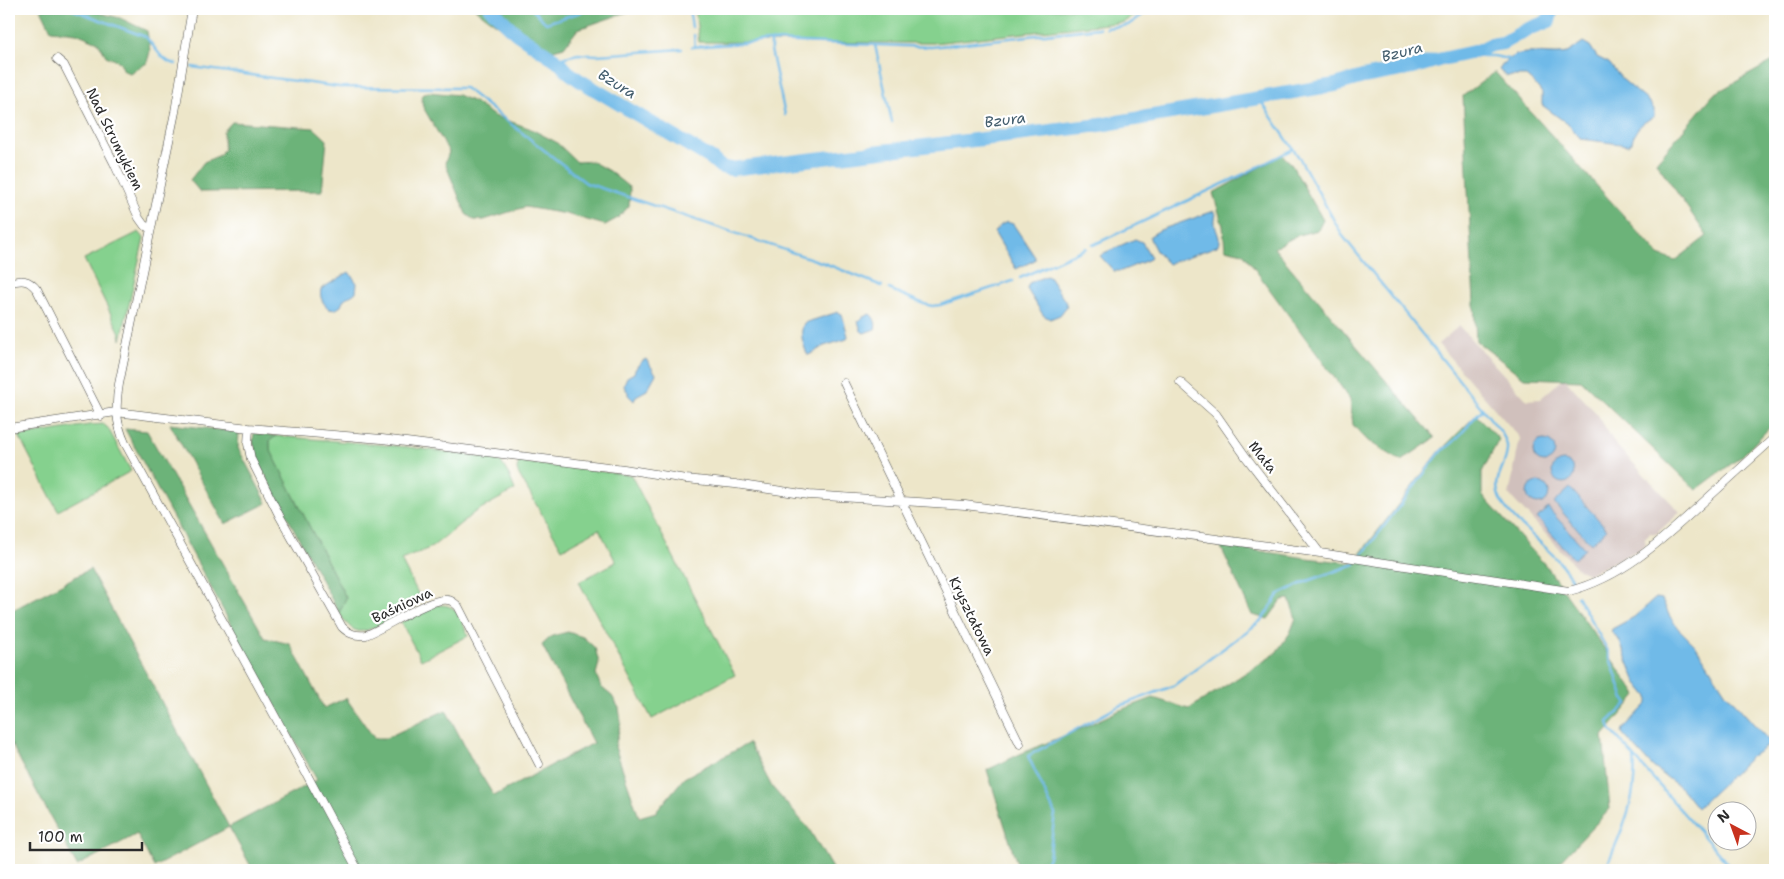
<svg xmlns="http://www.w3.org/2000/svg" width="1784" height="879" viewBox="0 0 1784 879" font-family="'Shantell Sans',sans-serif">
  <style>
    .industrial { fill: #d0c0bc }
    .green { fill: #85d18e; stroke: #587e5c }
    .forest { fill: #6cb379; stroke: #4c6f52 }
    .water { fill: #6fbae8; stroke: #4d728a }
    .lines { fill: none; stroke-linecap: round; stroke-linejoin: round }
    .stream { stroke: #6fbae8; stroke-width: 2.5 }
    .river { stroke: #6fbae8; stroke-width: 14 }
    .minor-casing { stroke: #484743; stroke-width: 9 }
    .minor { stroke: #fff; stroke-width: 8 }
    .labels { text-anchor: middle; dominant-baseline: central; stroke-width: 4.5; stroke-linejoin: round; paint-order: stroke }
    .street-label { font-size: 14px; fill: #2b2b2b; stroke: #fff }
    .water-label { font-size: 15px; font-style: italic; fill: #435d6d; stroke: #fff }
  </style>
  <rect width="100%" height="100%" fill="#fff"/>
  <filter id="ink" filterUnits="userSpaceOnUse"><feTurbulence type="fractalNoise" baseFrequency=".02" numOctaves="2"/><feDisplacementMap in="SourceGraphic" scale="10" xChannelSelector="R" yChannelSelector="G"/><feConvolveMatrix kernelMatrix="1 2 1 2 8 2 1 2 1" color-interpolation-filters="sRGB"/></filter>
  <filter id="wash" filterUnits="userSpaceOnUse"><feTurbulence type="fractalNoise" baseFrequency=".0096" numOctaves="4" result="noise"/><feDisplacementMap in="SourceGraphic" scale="20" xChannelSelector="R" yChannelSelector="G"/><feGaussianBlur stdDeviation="1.12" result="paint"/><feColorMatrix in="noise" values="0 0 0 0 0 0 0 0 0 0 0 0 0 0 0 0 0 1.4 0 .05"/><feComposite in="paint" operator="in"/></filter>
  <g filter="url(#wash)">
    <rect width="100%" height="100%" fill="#ede6c9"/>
    <!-- industrial -->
    <path class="industrial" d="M1459,326L1527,400L1540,399L1564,378L1598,415L1615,444L1680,512L1656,534L1650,533L1644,539L1646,543L1638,550L1588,574L1579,570L1509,495L1520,438L1438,344Z"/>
    <!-- green -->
    <path class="green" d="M695,9H1143L1124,22L933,43L699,42Z
      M139,232L144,238L121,340L120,333L84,259Z
      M103,424L108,428L131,471L58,511L19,436L89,425Z
      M277,436L408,447L489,458L501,462L509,475L515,490L475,512L432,547L401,560L422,601C409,608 371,634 358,631C349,629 344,620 339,613L346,598L270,449V440Z
      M519,462L631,475L735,675L652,719L579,582L616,562L599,529L562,549L518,473L517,469Z
      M437,605C460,604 460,618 468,636L421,660L401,622L424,610Z"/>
    <!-- forest -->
    <path class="forest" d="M41,9H84L120,18L147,31L150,51L147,63L130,73L124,71L120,62L106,56L98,42L76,33L51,30Z
      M475,9H636L578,29L564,47L539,54Z
      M1775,60V422L1742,456L1696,490L1581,380L1524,378L1476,341L1463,96L1495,72L1659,255L1675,261L1707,236L1656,162L1714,94Z
      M428,92L458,95L474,102L494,116L529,128L556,142L577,162L591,161L609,171L630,188L629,206L618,218L605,225L566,214L525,207L484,220H474L466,214L445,163L449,152L423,107L421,96Z
      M232,122L314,128L327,140L322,191L200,192L190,180L204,162L220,155L224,149L223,132Z
      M1282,155L1290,162L1323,220L1318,230L1298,235L1274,248L1397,394L1435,438L1401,461L1368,441L1353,425L1350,399L1243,253L1225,249L1223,226L1213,193Z
      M1476,415L1499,439L1482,472V495L1547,567L1637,695L1603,736L1610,809L1552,870H1019L987,770L1020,754L1078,730L1118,711L1153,698L1189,709L1275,654L1290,633L1296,618L1289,599L1282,600L1268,619L1252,615L1220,545L1306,558L1353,563L1440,451Z
      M170,424L239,432L238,448L267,503L225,524Z
      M125,429L147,431L265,638L290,644L324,708L346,698L374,738H386L446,710L473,762L494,796L593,743L542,645L552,636L568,632L583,637L595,648L599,663L596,674L601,687L612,696L619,708L621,722L615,747L639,817L656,812L684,778L749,743L772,787L809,829L833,870H253L229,827L154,867L137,834L77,866L9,740V612L90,569L229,827L317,780L261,680Z
      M254,433L277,436L270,440V449L346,598L339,613L258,462L253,442Z"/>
    <!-- water -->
    <path class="water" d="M1583,42L1590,46L1597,57L1609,63L1622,79L1649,102L1654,109V117C1642,122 1634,130 1632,142L1628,145L1581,139L1569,125L1542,105V93L1534,83L1526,76H1506L1499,70C1515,42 1543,58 1567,53C1572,51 1578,45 1583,42Z
      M1214,211L1216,214C1211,230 1224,236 1217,246L1168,264L1156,251L1150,239V236L1160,230Z
      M1007,222L1013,224L1035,257V260L1016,269L994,232L1001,225Z
      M1135,239L1142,242L1151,257L1148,260L1121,271H1114L1100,256L1104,253Z
      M349,272L357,283L356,292C347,300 346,293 341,306L335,310L329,309C323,303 319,298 321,289Z
      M1046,276L1049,277L1065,301L1067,306L1060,315L1050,319L1043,315L1027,289L1029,283Z
      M838,312L842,314L848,336L847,339L824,346L809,355L807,354C803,343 799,334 804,323Z
      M870,314C874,317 877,324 875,329L864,333L861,331L858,321L861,318Z
      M646,359L656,374L647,390L636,396L634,401L628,395V392C622,386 624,384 627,377L634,373C635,368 641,361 646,359Z
      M1533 451a11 11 0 1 1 22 0a11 11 0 1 1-22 0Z
      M1552 472a11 11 0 1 1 22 0a11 11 0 1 1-22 0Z
      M1527 493a11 11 0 1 1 22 0a11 11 0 1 1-22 0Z
      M1570,488L1607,529L1591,544L1554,503Z
      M1548,508L1585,549L1574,559L1537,518Z
      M1656,598L1662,599L1669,615L1677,627L1695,645L1726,693L1770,742L1768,746L1752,756L1697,808L1681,788L1653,767L1622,733L1623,729L1648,703V697L1636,682L1619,640L1611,632L1612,629L1634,617Z"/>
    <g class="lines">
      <!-- stream -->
      <path class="stream" d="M71,9L146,37L161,56L169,62L176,64
        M532,9L546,23L591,9
        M689,9L692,27
        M1106,28L1128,25L1151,9
        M694,35L695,47
        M771,41V50L785,115
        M875,45L892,122
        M692,47L771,41L931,47L1099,28
        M1478,51L1482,56H1494L1508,59
        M559,62L565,57L578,54L597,55L682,49
        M192,67L339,87L465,88L586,183L824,263L882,286
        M1258,97L1300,159L1342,235L1501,432C1503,436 1507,441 1507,446C1509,466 1489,477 1501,501C1506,510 1514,518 1521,525C1540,543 1564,561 1574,585
        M1093,245L1244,174L1293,149
        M1020,278L1086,248
        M889,289L924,304L932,306L940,305L1013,281
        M1362,555L1442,450C1458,443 1469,421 1483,409
        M1577,596L1607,649L1624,699L1628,703L1608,722L1610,729L1733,870
        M1043,870L1049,857L1055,814L1028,756L1117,707L1173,686L1262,620L1278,595L1305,582L1355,564
        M1605,870C1621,832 1638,800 1634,757"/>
      <!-- river -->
      <path class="river" d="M491,9L517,34L559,62L567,71L579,80L712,159L721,167L731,169L1100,125L1335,85L1363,77L1412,68L1438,60L1478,51L1490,45L1503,43L1526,30L1549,21L1551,13V9"/>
    </g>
  </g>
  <g filter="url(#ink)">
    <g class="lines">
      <!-- minor casing -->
      <g class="minor-casing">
        <path id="minor" d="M192,9L175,112L119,384C115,406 116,423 125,443L305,771L358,870
          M57,59L64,65L114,163L139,218L144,225L151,229
          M9,283C21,279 29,279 37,290L101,416
          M1180,382L1216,414L1246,457L1320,553
          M844,383L1020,744
          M9,428L116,412L249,428L382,439L624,469L686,479L735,484L809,495L965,505L1320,553L1569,591C1621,578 1660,542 1699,506C1724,483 1750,460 1775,437
          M249,428L248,444L251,459L279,515L342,627C349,634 355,636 366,635C385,628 430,597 448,600C452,600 455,604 458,606L539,764"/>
      </g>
      <!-- minor -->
      <use href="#minor" class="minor"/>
    </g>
  </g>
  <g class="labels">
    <!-- street labels -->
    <g class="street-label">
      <text transform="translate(115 139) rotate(64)">Nad Strumykiem</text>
      <text transform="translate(1263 457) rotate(52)">Mała</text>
      <text transform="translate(402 605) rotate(-25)">Baśniowa</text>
      <text transform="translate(972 616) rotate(64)">Kryształowa</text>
    </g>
    <!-- water labels -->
    <g class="water-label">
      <text transform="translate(1402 52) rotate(-14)">Bzura</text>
      <text transform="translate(617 84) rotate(32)">Bzura</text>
      <text transform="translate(1005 120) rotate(-7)">Bzura</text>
    </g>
  </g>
  <!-- margin -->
  <rect width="1784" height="879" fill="none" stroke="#fff" stroke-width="30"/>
  <!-- north arrow -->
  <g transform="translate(1732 826) rotate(319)"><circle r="24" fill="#ffffff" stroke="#aaaaaa"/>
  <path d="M0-4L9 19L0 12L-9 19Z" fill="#c8321e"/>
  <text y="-8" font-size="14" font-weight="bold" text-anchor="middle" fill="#2b2b2b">N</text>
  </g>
  <!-- scale -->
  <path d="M30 842v8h112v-8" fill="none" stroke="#2b2b2b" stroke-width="2.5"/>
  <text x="38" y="842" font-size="15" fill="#2b2b2b" stroke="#ffffff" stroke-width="4" paint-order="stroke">100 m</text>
</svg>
